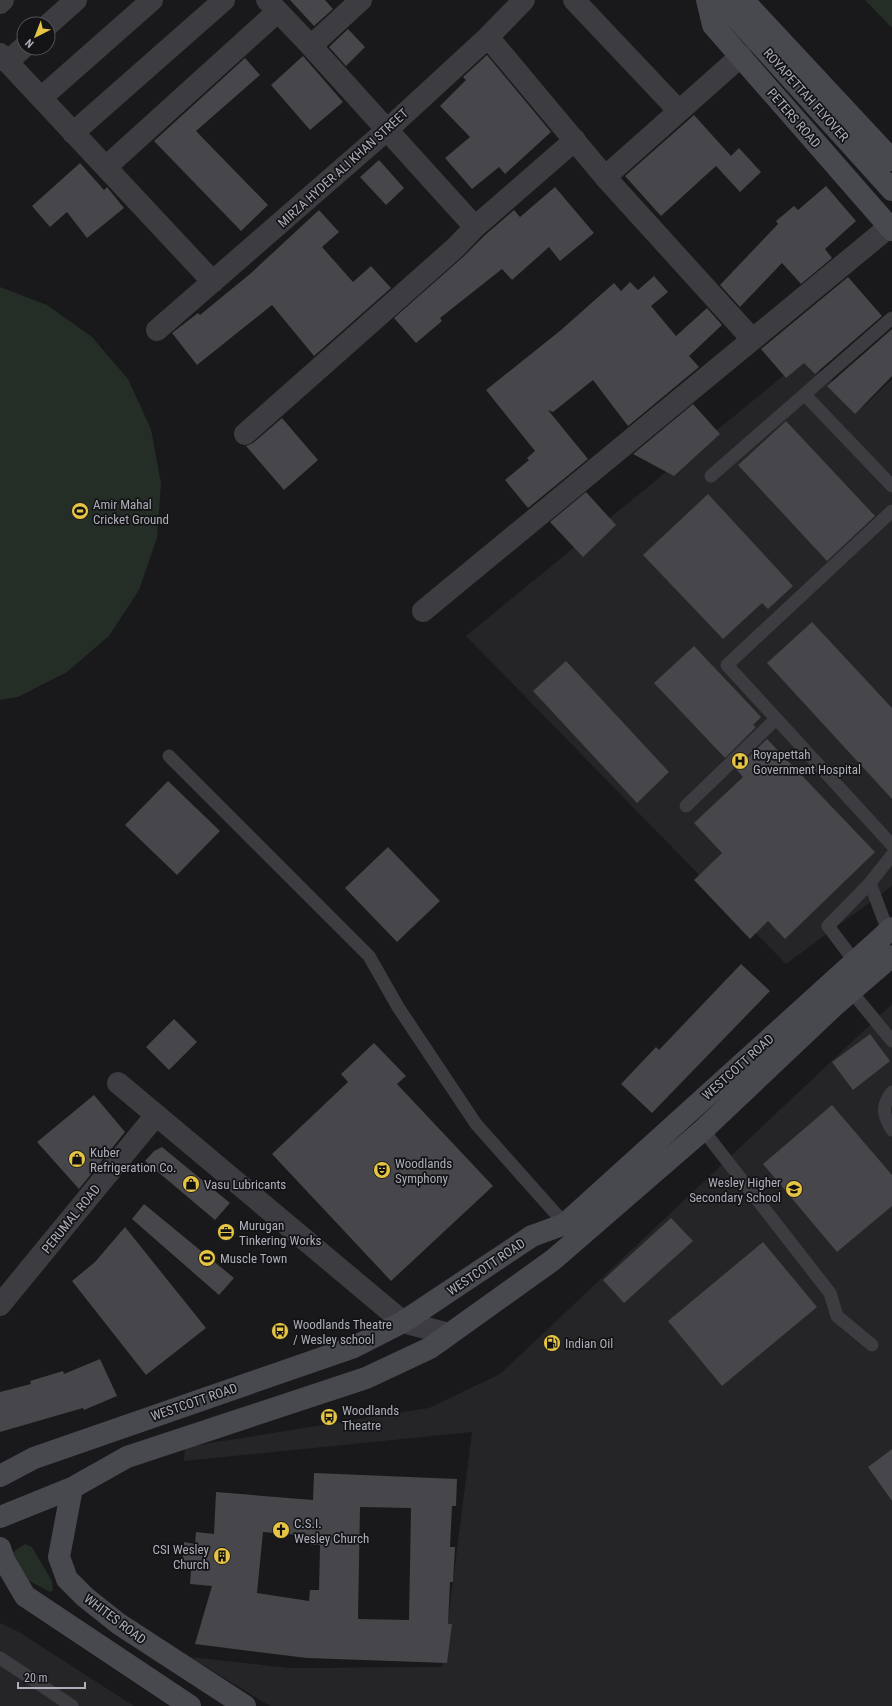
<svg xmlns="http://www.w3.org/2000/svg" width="892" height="1706" viewBox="0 0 892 1706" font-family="'Roboto Condensed',sans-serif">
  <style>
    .built { fill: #252528 }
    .green { fill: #252d27 }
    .building { fill: #46464b; fill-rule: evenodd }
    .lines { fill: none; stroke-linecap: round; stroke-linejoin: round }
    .service { stroke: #3c3c41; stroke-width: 13 }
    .minor { stroke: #3c3c41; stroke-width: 22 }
    .secondary { stroke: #48494f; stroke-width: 22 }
    .labels { text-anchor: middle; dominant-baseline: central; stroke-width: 3.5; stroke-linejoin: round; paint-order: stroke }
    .street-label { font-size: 13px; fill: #acaeb9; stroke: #141416 }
    .poi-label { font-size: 13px; fill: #acaeb9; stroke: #141416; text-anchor: start }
  </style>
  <rect width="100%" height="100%" fill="#19191b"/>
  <!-- built -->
  <path class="built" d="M805,358L863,407L892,379V886L786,964L466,636Z
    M892,1004V1706H270L190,1657L289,1668L442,1667L472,1432L184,1461L185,1447L429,1408L500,1374Z
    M0,1623L19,1632L134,1706H0Z"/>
  <!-- green -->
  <path class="green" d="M865,0H892V27H891Z
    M0,287L47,305L92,337L128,379L151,429L161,483L157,538L139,590L109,636L67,672L18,697L0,700Z
    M25,1544L32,1547L52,1581L53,1590L50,1592L11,1571L12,1553Z"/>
  <!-- building -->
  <path class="building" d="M290,0H325L333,9L314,26Z
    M348,29L365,47L346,66L329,47Z
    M487,55L551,132L505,174L499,167L472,189L445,158L470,137L440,106L466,80L463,77Z
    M303,56L343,102L310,130L271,85Z
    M245,58L260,75L196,131L268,205L241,231L154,141Z
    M694,115L731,156L739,148L761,172L740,192L716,166L661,216L625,176Z
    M379,160L404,188L386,205L360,177Z
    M80,163L104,190L107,187L124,208L87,238L67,212L50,227L32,206Z
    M826,186L856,221L825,249L832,258L801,284L782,263L740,307L720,285L778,224L776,221L794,206L798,210Z
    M555,187L594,233L560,261L549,247L512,280L502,269L440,318L442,321L416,343L394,318L463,257L484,236L514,210L520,217Z
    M319,210L339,232L322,247L353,282L371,266L391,288L314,356L272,305L197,365L172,333L198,313L200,315L250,274Z
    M654,276L668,292L651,306L676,336L707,308L722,325L689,356L699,367L628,426L593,380L553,412L548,410L588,459L528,508L505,480L529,460L527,458L535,451L486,390L561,330L614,283L621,291L630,282L638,290Z
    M848,277L882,316L815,374L804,363L786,378L761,349Z
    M892,329V376L855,414L827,386Z
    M693,404L720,434L674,476L633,454Z
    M282,418L318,460L284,490L246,446L253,443Z
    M786,421L875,516L827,561L738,465Z
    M586,492L616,525L583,557L550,522Z
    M708,494L793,586L768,609L762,603L723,639L643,555Z
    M812,622L892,708V799L767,663Z
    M694,646L761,717L753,725L756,727L725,758L654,683Z
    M566,661L669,772L637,803L533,691Z
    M767,739L875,852L785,939L768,921L750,939L694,880L722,853L694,823L743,777L736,769Z
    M168,781L220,831L177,875L125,825Z
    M388,847L440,901L397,942L345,888Z
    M741,964L770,991L652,1113L621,1084L656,1047L659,1050Z
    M174,1019L197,1042L169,1070L146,1047Z
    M870,1034L890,1061L853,1090L832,1062Z
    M374,1043L406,1076L397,1084L493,1186L391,1281L272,1154L348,1082L341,1074Z
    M94,1095L125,1132L79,1189L37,1142Z
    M832,1105L892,1175V1206L837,1252L763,1164Z
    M162,1147L230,1203L215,1220L145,1161L154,1151Z
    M144,1204L234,1278L219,1295L132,1219Z
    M671,1218L693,1241L624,1303L603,1280Z
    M125,1227L206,1328L146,1375L72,1281L95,1262Z
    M763,1242L817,1307L722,1386L668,1321Z
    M100,1359L117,1396L84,1410L83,1408L0,1432V1392L31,1384L30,1381L63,1371L64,1374Z
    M892,1449V1501L868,1467Z
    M314,1473L457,1479L456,1506H452L450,1547H455L453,1582H450L448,1624H452L447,1663L307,1658L195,1644L212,1586L190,1584L191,1570L182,1569L184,1542L195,1544L196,1532L214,1534L216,1492L313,1500ZM360,1507L411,1508L409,1620L358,1619ZM263,1532L311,1536V1545H320L319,1590H310L309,1601L257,1593Z"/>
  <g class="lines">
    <!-- service -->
    <path class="service" d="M805,395L892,486
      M711,476L892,318
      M892,511L727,665L892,845
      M169,756L369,956L398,1007L476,1124L565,1224
      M686,806L776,719
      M888,931L870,883L892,855
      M855,962L828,926L870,883
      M851,991L892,1041
      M892,1092C881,1106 883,1115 892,1130
      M703,1130L830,1293L837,1316L872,1345
      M0,1658L72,1706"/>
    <!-- minor -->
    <path class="minor" d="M267,0L311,46L475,227
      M574,0L679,111
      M0,3L3,0
      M48,25L76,0
      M488,37L605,177L752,339
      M311,46L361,0
      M0,54L213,282
      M7,62L24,47
      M41,98L152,0
      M73,133L224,0
      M106,167L277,12
      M605,177L741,56
      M157,330L388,129L488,37L524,0
      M245,434L455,248L475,227L575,140
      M423,611L889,227
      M118,1083L403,1322L449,1334
      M0,1305L156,1115"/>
    <!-- secondary -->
    <path class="secondary" d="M707,0L713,25L892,230
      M720,0L892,190
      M743,0L892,160
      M0,1476L34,1458L354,1347L403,1322L532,1236L565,1224L892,928
      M72,1488L59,1557L67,1579L85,1597L119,1624L245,1706
      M0,1517L72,1488L127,1457L366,1378L430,1348L553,1260L703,1130L834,1006L892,956
      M0,1548L4,1560L25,1596L190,1706"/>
  </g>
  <!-- icons -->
  <defs>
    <g id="stadium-disc" transform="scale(0.9)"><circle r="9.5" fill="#e7c544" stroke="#141416"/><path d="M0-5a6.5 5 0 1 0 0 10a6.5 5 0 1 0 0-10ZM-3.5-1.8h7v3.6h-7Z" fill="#111"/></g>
    <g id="hospital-disc" transform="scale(0.9)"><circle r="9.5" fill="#e7c544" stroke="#141416"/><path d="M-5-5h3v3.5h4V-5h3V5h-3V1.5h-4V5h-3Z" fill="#111"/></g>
    <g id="shop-disc" transform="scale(0.9)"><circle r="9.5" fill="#e7c544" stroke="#141416"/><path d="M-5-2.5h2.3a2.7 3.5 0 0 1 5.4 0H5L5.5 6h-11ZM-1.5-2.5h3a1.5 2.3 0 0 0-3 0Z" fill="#111"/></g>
    <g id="theatre-disc" transform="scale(0.9)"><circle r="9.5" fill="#e7c544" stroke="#141416"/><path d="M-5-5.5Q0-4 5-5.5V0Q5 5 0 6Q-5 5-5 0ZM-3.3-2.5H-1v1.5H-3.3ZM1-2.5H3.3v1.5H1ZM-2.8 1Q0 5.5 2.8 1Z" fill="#111"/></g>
    <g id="school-disc" transform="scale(0.9)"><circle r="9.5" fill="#e7c544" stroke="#141416"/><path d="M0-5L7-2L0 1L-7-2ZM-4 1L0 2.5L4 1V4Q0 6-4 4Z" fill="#111"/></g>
    <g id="office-disc" transform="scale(0.9)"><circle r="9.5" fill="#e7c544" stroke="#141416"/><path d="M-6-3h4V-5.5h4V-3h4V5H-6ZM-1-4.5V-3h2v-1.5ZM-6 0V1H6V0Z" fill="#111"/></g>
    <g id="bus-disc" transform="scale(0.9)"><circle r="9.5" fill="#e7c544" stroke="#141416"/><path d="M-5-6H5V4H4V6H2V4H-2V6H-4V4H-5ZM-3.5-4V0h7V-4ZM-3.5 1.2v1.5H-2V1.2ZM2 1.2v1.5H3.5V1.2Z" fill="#111"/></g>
    <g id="fuel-disc" transform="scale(0.9)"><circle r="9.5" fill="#e7c544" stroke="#141416"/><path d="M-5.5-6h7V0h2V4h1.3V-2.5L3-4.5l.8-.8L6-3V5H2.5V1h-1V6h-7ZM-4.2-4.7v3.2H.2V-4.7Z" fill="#111"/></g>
    <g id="church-disc" transform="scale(0.9)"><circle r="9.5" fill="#e7c544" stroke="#141416"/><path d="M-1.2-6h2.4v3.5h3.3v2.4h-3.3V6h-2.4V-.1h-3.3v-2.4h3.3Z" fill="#111"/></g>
    <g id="building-disc" transform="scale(0.9)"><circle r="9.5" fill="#e7c544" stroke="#141416"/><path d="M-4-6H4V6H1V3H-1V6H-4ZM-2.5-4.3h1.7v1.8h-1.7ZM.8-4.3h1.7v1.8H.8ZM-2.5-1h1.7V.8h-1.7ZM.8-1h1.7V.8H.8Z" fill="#111"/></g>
  </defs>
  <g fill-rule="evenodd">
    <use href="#stadium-disc" x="80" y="511"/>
    <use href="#hospital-disc" x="740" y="761"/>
    <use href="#shop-disc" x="77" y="1159"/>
    <use href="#theatre-disc" x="382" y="1170"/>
    <use href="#shop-disc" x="191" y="1184"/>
    <use href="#school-disc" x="794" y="1189"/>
    <use href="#office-disc" x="226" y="1232"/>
    <use href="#stadium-disc" x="207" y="1258"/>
    <use href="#bus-disc" x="280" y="1331"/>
    <use href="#fuel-disc" x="552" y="1343"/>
    <use href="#bus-disc" x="329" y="1417"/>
    <use href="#church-disc" x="281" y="1530"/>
    <use href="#building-disc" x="222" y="1556"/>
  </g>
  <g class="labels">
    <!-- street labels -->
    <g class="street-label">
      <text transform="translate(806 95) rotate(48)">ROYAPETTAH FLYOVER</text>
      <text transform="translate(794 118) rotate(49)">PETERS ROAD</text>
      <text transform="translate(343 168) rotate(-42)">MIRZA HYDER ALI KHAN STREET</text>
      <text transform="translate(738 1067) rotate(-42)">WESTCOTT ROAD</text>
      <text transform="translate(71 1219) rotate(-51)">PERUMAL ROAD</text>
      <text transform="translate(486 1267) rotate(-34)">WESTCOTT ROAD</text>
      <text transform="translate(194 1402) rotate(-19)">WESTCOTT ROAD</text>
      <text transform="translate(115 1619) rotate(37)">WHITES ROAD</text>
    </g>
    <!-- poi labels -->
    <g class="poi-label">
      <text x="93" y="504">Amir Mahal<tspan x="93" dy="15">Cricket Ground</tspan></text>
      <text x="753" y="754">Royapettah<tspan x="753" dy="15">Government Hospital</tspan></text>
      <text x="90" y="1152">Kuber<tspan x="90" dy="15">Refrigeration Co.</tspan></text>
      <text x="395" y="1163">Woodlands<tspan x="395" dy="15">Symphony</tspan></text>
      <text x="781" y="1182" text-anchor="end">Wesley Higher<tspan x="781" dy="15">Secondary School</tspan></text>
      <text x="204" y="1184">Vasu Lubricants</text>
      <text x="239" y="1225">Murugan<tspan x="239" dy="15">Tinkering Works</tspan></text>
      <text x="220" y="1258">Muscle Town</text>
      <text x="293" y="1324">Woodlands Theatre<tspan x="293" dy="15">/ Wesley school</tspan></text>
      <text x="565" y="1343">Indian Oil</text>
      <text x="342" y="1410">Woodlands<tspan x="342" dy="15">Theatre</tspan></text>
      <text x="294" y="1523">C.S.I.<tspan x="294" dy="15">Wesley Church</tspan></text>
      <text x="209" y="1549" text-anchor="end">CSI Wesley<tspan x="209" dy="15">Church</tspan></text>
    </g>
  </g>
  <!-- north arrow -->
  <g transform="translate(36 36) rotate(222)"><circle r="19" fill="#141416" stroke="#515257"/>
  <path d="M0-3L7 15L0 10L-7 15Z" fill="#e7c544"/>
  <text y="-6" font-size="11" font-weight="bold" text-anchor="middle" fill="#acaeb9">N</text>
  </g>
  <!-- scale -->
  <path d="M18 1682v6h67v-6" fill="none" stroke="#acaeb9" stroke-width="2"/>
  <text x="24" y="1682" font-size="12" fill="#acaeb9" stroke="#141416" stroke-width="3" paint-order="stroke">20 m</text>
</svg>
